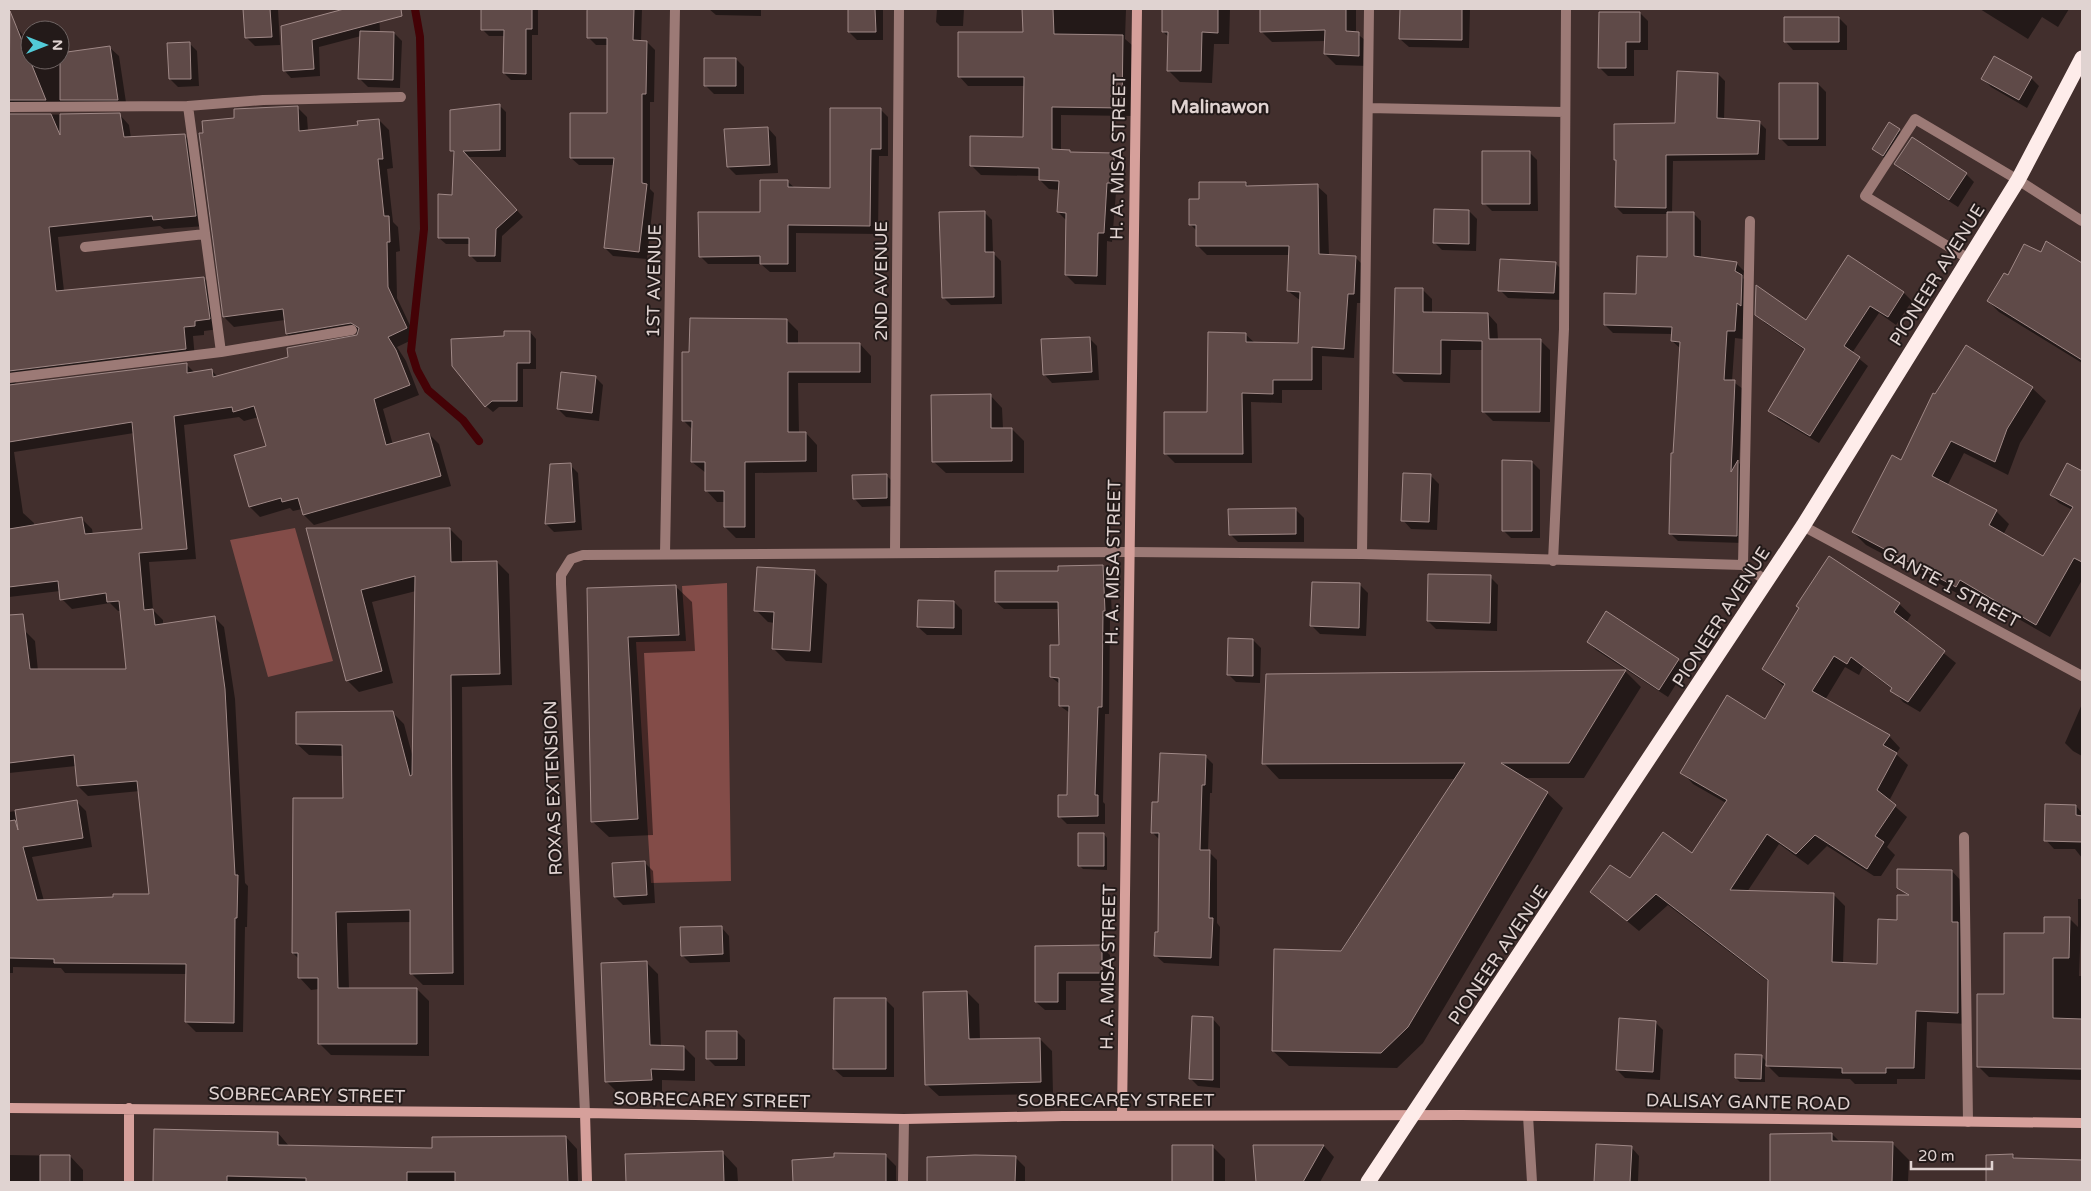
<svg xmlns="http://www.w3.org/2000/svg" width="2091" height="1191" viewBox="0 0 2091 1191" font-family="'Varela Round',sans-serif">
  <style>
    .green { fill: #834c48 }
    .shadow { fill: #0007; fill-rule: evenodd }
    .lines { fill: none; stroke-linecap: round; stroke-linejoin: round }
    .stream { stroke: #440206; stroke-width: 8 }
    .building { fill: #5f4a48; stroke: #a08987 }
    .lane { stroke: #9c7a76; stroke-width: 10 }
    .street { stroke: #9c7a76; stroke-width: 10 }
    .secondary { stroke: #d6a09b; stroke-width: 10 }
    .highway { stroke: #feecea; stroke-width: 15 }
    .labels { text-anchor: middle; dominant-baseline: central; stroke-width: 4; stroke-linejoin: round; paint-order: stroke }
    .street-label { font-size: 18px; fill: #e0d3d1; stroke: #231a19 }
    .neighbourhood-label { font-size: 19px; font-weight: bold; fill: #e0d3d1; stroke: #231a19 }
  </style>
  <rect width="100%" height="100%" fill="#422f2d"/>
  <!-- green -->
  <path class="green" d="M295,528L333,661L268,677L230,540Z
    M727,583L731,881L651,883L636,642L686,641L682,586Z"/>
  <!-- shadow -->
  <path class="shadow" d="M245,9H278L280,45L255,46L246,37Z
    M349,9H379L380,33H394L402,41L400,88L368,87L360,79L361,36L319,47L320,76L291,78L284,70L282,27Z
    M482,9H538V35H532V80H511L504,73L505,36H489L482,29Z
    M585,9H642L641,42H647L655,50L654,102H650V189L654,193L647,259L613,256L605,248L615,165H579L571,158L608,115L609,45H596L588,37V12Z
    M709,9H761V16L716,15Z
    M849,9H883V40H857L849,32Z
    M937,9H964L963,26H940L936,22Z
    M1024,9H1126L1125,39L1132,45L1131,116L1061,115V150L1070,151L1073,154H1113L1123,164V192H1116L1112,242L1107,241L1106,285L1075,284L1066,275L1067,221L1058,212L1060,190L1049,189L1040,180V176L981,175L972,166L1024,138L1025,86H968L959,76L1025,33Z
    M1164,9H1230L1229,44H1214L1212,83L1180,82L1168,70L1169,37L1163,32Z
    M1261,9H1356V33L1370,44L1369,66L1336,65L1325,54V41L1272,42L1261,31Z
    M1401,9H1470L1469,48L1409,47L1400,39Z
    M1980,9H2069L2058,27L2042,17L2028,39Z
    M1640,13L1648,21V50H1634V76H1608L1599,67Z
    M9,16L27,41H30V60H60V46L67,53L109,47L119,56L127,109L9,108Z
    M1839,18L1847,26V50H1793L1785,41Z
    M189,43L197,51L199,86L178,87L170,79Z
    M736,59L744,67V94H714L706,86Z
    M1718,74L1725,81L1724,120L1759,122L1766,129L1765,160L1673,161L1672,213H1693L1701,221V258L1736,263L1744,271L1743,278L1749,285L1743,339L1735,338L1732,381L1743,389L1739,463L1746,469L1744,543L1678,541L1670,533L1680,348L1672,341V334L1613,333L1605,325L1637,295L1668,258V214H1623L1616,207L1618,162L1616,160L1677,124Z
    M2031,78L2039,86L2027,108L1991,87L1983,79Z
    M1818,84L1826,92V146H1788L1780,138Z
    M499,105L506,112V157H468L523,217L502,236L501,262H477L470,255L471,244H446L439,238L453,196L455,154L451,150Z
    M297,107L307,117L308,131L359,126L379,120L389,130L393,168L387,169L393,222L398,227L400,251L396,252L397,298L416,338L397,347L406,361L419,395L383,409L393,445L429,434L439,444L451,486L314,525L304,515L302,509L293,511L290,508L260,517L250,507L236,456L267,447L259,417L244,421L239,417L184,425L196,559L149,562L153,610L163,620V625L214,617L224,627L235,699L245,883L248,886L247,927H245L243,1032H196L186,1022L187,974L65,973L61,968L13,967V973H9V812L76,801L86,811L92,847L32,857L44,901L151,895L140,791L88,796L78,786L76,766L9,773V633L25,631L35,641L38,671H127L121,611H118L110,603L72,609L62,599L60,591L9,597V175L18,174L17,115L119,114L129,125L131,138L184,135L194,145L205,226L164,229L160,226L58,237L64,291L204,278L214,288L219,329L204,331V335L193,336L195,359L18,381L12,386L186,364L195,373L211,370L218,377L354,338L358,333L297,344L287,334L285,320L234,327L224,317L204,134L235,119ZM134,433L143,531L93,535L92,529L82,519L34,526V523L23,513L14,452Z
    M880,109L888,117V156H879L878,234L796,233V272H770L761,264H708L700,256L761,213L788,182L795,188L831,189Z
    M1890,124L1908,138L1891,163L1873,149Z
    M768,128L776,137L778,173L736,175L728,167Z
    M1529,152L1537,160L1538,211H1492L1484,203Z
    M1896,164L1966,174L1974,182L1958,207L1904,172Z
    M1246,183L1250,187L1317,186L1327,195L1329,256L1355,257L1365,267L1364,303H1357L1354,358L1322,356V390H1282V403L1251,402L1252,463H1175L1165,453L1208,413L1245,334L1255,343L1299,344L1301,301L1288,291L1289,255H1207L1197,245V231L1190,224L1201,200Z
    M1469,211L1477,219L1476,251L1442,250L1434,242Z
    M984,212L992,220L993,253L1001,261L1002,304L951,305L943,297Z
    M2046,242L2082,264V363L1999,312L1988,301L2008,277L2041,253Z
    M1848,257L1904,293L1912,301L1896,325L1879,313L1852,353L1868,366L1819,443L1778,419L1770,410L1806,351L1765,323L1756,314L1806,321Z
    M1555,263L1563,271L1562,300L1508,298L1500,290Z
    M1422,289L1432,299V313L1488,314L1497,324L1498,340H1540L1550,350V422L1493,421L1483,411L1484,350H1451L1450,383L1404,382L1394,373Z
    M787,320L798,331V344H860L871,356V383H798L799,433H806L817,445V472L755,473V538H736L725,527V502H717L706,490V473L692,462L693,430L684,421L690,353Z
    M530,332L536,339V369H523V407H499L493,412L486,406L505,338Z
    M1089,338L1097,346L1099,380L1052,383L1044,374Z
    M595,377L603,385L599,421L566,417L558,409Z
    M2032,388L2046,401L2020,443L2008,475L1964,453L1947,486L1996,511L2009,524L2003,535L2044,558L2066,521L2082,531V580L2050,637L1973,593L1970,600L1866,545L1853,532L1901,462Z
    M990,395L1002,408L1003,429H1012L1024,441V473H946L933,461Z
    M1532,462L1540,470V538H1511L1503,530Z
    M570,465L578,473L582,530L554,532L546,524Z
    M2067,465L2082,473V515L2059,503L2051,495Z
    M886,475L894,483L895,506L862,507L854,498Z
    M1431,476L1439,484L1437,530L1411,529L1403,520Z
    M1296,510L1304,518V542H1238L1230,534Z
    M308,529H450L462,541V563L497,562L509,574L512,685L462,687L464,985H423L411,973L412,922L347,923L349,989H417L429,1001V1056L331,1055L319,1043V989L311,990L300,978L299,959L293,953L344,799V756L309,755L297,744L392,712L404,724L413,758L416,591L372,602L393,683L359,692L347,680Z
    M1103,566L1110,574L1112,618H1110L1109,714H1105L1103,802L1105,804V824H1067L1059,816L1068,796L1070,713L1060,706V684L1051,677L1060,646V609H1004L996,602L1059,572Z
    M814,572L827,584L822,663L786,661L773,648L775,623L768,622L756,610Z
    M1490,577L1498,585L1497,631L1436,629L1428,621Z
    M1360,585L1368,593L1366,636L1320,634L1312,626Z
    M675,586L692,602L695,651L644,653L653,835L609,837L592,821L588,589Z
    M954,602L962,610V635H927L918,627Z
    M1899,604L1911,615L1906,623L1956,663L1920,712L1903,702L1892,689L1863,667L1859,675L1845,667L1825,700L1889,736L1900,748L1896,754L1908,765L1889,801L1907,817L1887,847L1895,855L1881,876H1874L1827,846L1808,865L1779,844L1747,892L1833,894L1845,906L1843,964L1878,965L1908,896L1899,887L1952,871L1963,883L1969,1024L1927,1022L1925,1079H1897V1084H1855L1850,1079L1779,1077L1765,1063V1082H1740L1736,1078L1761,1056L1767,1062L1769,982L1668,905L1639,931L1592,892L1631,879L1692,854L1726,803L1693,784L1682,772L1765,720L1785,687L1763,669Z
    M1607,613L1678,660L1686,668L1668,697L1596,650L1588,642Z
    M1253,640L1261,648L1260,683L1236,682L1228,674Z
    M1626,672L1641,687L1584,778H1524L1547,793L1563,808L1423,1043L1397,1068L1289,1066L1273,1051L1456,779H1279L1264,763L1267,675Z
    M2082,704V756L2073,751L2065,743Z
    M1205,756L1213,764L1212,793H1210L1208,851L1217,860V923L1220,927L1219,966L1164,963L1155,955L1160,933V840L1153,833L1159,803Z
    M2076,806L2082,813V858L2075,849H2054L2046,840Z
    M1104,834L1107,838V870L1083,869L1079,865Z
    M645,863L653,871L655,903L623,905L615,897Z
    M2078,899H2082L2079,976H2082V1080L1989,1077L1979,1067L2005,996L2045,934L2070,919L2078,927Z
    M721,927L729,936L730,962L690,963L682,955Z
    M1036,947H1101L1110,955V981H1066V1010H1045L1036,1002Z
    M647,963L658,974L661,1047H684L695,1058V1081L662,1080V1091L618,1093L606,1081Z
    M967,992L979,1004L980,1040L1040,1039L1052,1051L1053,1094L939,1096L926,1084Z
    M885,999L894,1008V1077H843L834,1069Z
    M1212,1018L1220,1027V1088L1198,1086L1190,1078Z
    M1655,1022L1663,1030L1660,1080L1625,1078L1617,1070Z
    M737,1032L745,1040V1066H715L707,1058Z
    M155,1130L278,1133L289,1146L433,1149L566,1137L577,1149L578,1182H154Z
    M1832,1134L1840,1142L1892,1143L1909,1160L1908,1182H1772V1135Z
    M1174,1146H1212L1225,1159V1182H1174Z
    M1254,1146H1324L1334,1157L1320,1182H1257Z
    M1597,1146L1631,1147L1639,1156L1638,1182H1595Z
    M722,1152L737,1168L738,1182H627L626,1155Z
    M9,1155L70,1156L83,1170V1182H9Z
    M885,1155L896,1166V1182H794L793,1161Z
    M2013,1155L2016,1159L2082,1161V1182H1988L1987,1156Z
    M1015,1157L1025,1167V1182H928V1158Z"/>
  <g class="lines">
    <!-- stream -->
    <path class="stream" d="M415,9L420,37L424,229L411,351L417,370L428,390L463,420L479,441"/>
  </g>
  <!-- building -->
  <path class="building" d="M243,9H270L272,37L245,38Z
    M344,9H401L402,16L312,40L314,69L283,71L281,26Z
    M481,9H532V29H526V74L503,73L504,30H481Z
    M587,9H634L633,40L647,41L646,94H642V183L647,184L639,252L604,248L614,158H570V113H607V38H587Z
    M848,9H875L876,32H848Z
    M1022,9H1053L1054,34L1123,35L1122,108L1052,107V149L1070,150V152L1114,153V183H1107L1104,233H1098L1097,276L1065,275L1066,213L1057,212L1059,181L1039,180V168L970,166V136L1023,137L1024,77H958V32H1023Z
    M1162,9H1218V33L1202,32L1201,71H1167L1168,32H1162Z
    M1260,9H1346V31L1359,32V56L1324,54L1325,30L1260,32Z
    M1400,9H1462V40L1399,39Z
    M10,11L46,100H9Z
    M1599,12H1640V42H1626V68H1598Z
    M1784,17H1839V42H1784Z
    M360,31L394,32L393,80L358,79Z
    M190,42L191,79H169L167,43Z
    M110,46L118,100H60V53Z
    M1994,56L2032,77L2019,100L1981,79Z
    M704,58H736V86H704Z
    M1677,71L1718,73L1717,118L1760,121L1758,154L1666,155V208L1615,207L1616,160H1614V124L1675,123Z
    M1779,83H1818V139H1779Z
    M500,104V150L463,151L517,210L496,229L495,256H469V238H438V194L452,195L454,151H450V110Z
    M298,106L299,131L358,125L357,121L379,119L383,159H378L384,216H389L390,242H387L388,287L407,328L388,337L396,350L410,385L374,399L386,445L429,433L441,476L303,515L298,498L282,502L281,498L249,507L234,455L266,446L254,406L233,412L232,407L174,416L187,549L139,553L144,610L153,609L155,625L215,616L225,689L235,875H238L237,918H235L234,1023L185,1022L186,964L54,963V959L9,958V821L15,820L18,830L15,810L77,800L83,838L23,847L37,900L113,897V894H149L137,781L77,786L74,755L9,763V615L23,614L30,669H126L119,601L107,602L106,593L60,600L58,581L9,587V529L82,517L85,534L142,529L132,422L9,442V385L187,363V373L212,369L213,377L288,357L287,348L357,335L359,328L351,323L286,334L283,309L223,317L199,133H203L202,121L234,118V109Z
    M830,108H881V149H871L870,226L788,225V264H760V256L699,257L698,212H760V180H788V187L830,188Z
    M120,113L124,137L185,134L196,216L153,220L152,216L49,227L56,291L204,277L210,319L195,321V326L184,327L186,349L9,371V114H51L60,135V114Z
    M1889,122L1900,129L1883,156L1872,149Z
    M768,127L770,165L727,167L724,129Z
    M1912,137L1967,173L1949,200L1894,164Z
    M1482,151H1530V204H1482Z
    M1199,182H1246V186L1318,184L1319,254L1356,256L1354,294H1348L1344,349L1312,347V380H1273V394L1242,393L1243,454H1164V412H1207L1208,332L1246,333V342L1298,343L1300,292L1287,291L1289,246H1196V225H1189V199H1199Z
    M1434,209L1469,210V244L1433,243Z
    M985,211V252H994V297L942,298L939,212Z
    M1667,212H1694V256L1737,262L1735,271L1742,275L1741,306L1737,303L1735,331H1727L1724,380H1735L1731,472L1738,460L1737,536L1669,534L1671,453H1673L1680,342L1671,341L1672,327L1604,325V293L1636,294L1637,256L1667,257Z
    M2046,241L2082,263V360L1987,301L2004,273L2008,275L2024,244L2041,252Z
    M1848,255L1904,292L1888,317L1870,306L1844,346L1860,357L1810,436L1768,411L1805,349L1755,315L1756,285L1806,320Z
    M1500,259L1556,262L1554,293L1498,291Z
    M1395,288H1423V312L1488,313L1489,339H1541L1540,412H1482V341L1441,340V374L1393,373Z
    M690,318L787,319V343H860V372H788V432H806V461L745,462V527H724V491H705V462H691L692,421H682V352H689Z
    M504,331H530V363H517V401H492L485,407L452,366L451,339L504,336Z
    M1090,337L1092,372L1043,375L1041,339Z
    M1966,345L2033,387L2007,429L1995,462L1951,441L1932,476L1997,510L1989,525L2043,556L2073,507L2050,495L2067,463L2082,471V562L2074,558L2036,625L1960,580L1956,587L1852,532L1892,455L1901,460L1933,393L1935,394Z
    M561,372L596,376L592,413L557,409Z
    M991,394V428H1012V461L932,462L931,395Z
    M1502,460L1532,461V531H1502Z
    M571,463L575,522L545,524L550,464Z
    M1403,473L1431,474L1429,522L1401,521Z
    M887,474V498L853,499L852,475Z
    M1296,508V534L1229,535L1228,509Z
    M306,528H450L451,562L497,561L500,674L451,675L453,973L410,974V910L336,912L338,988H417V1044H318V978H298V953H292L293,798H343L342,745L296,744V712L393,711L410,776L412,775L415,576L361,590L382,671L346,681Z
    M1829,556L1900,603L1894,612L1945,651L1908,702L1890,691L1892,688L1851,657L1847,664L1834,656L1812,691L1890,735L1883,745L1897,753L1877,790L1896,805L1875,836L1884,842L1867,869L1815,835L1796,854L1767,834L1730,890L1834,893L1832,962L1877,964L1878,919L1897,920V895H1909L1897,888V869L1952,870V922H1958V1013L1916,1011L1914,1068H1886V1073H1842V1068L1766,1066L1768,980L1656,894L1627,921L1590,892L1610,865L1630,878L1663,832L1692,853L1727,800L1680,773L1727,695L1765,719L1785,684L1762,669L1799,608L1796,606Z
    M1103,565L1105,611H1103L1102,707H1098L1095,795H1098V816L1058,817V795H1067L1069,706H1059V678L1050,677V645H1059L1058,602H995V571H1058V566Z
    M757,567L815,570L810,651L772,649L774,612L754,611Z
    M1428,574L1491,575L1490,623L1427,621Z
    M1312,582L1360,583L1359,628L1310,626Z
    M676,585L679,635L628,637L638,819L591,822L587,588Z
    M918,600L954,601V628L917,627Z
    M1606,611L1679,659L1659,690L1587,642Z
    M1228,638L1253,639V676L1227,675Z
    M1626,670L1569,763H1501L1548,792L1408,1027L1381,1053L1272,1051L1274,949L1341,951L1465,763L1262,764L1266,674Z
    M1160,753L1206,755L1205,785H1202L1200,850H1210L1209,918H1213L1211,958L1154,956L1155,932H1158L1159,833H1151L1152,802H1158Z
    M2045,804L2076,805V815L2082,816V842L2044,841Z
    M1078,833H1104V866H1078Z
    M645,861L647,895L614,897L612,863Z
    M2044,917H2070L2069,958H2053V1018L2082,1019V1069L1977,1067V994H2004V933H2044Z
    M722,926L723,954L681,956L680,927Z
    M1102,945V973H1058V1002H1035V946Z
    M647,961L650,1045L684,1046V1070L651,1069L652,1080L605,1082L601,963Z
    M967,991L969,1039L1040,1038L1041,1082L925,1085L923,992Z
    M834,998H886V1069H833Z
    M1192,1016L1213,1017V1080L1189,1079Z
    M1619,1018L1656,1021L1653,1072L1616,1070Z
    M706,1031H737V1059H706Z
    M1735,1054L1762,1055L1761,1079L1735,1078Z
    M154,1129L278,1132V1145L432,1148V1137L566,1136L568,1182H455V1172H407V1182H306V1178L227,1176V1182H153Z
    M1832,1133V1141L1893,1142L1892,1182H1770V1134Z
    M1596,1144L1632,1146L1630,1182H1594Z
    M1172,1145H1213V1182H1172Z
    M1253,1145H1324L1303,1182H1256Z
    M723,1151L724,1182H626L625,1154Z
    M834,1153L886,1154V1182H793L792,1160L834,1157Z
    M2013,1154V1158L2082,1160V1182H1986V1155Z
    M40,1155H70V1182H40Z
    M975,1155L1016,1156L1015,1182H927V1157Z"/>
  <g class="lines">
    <!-- lane -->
    <path class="lane" d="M1969,259L1865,196L1915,119L2018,180
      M1528,1116L1532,1182
      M903,1182L904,1119"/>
    <!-- street -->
    <path class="street" d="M188,106L221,352
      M9,107L188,106L263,100L401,97
      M1368,108L1564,112
      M2018,180L2082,221
      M85,247L205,234
      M9,378L221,352L352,330
      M1803,526L2082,676
      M895,553L899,9
      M665,554L675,9
      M1362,554L1369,9
      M1553,561L1564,329L1566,9
      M1743,565L1750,221
      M1964,837L1968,1122
      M585,1113L561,584V575L571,559L583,555L1129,552L1362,554L1743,565L1767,581"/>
    <!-- secondary -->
    <path class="secondary" d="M9,1108L585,1113L904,1119L1063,1116L1462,1115L2082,1123
      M585,1113L587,1182
      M1122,1116L1137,9
      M129,1182V1108"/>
    <!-- highway -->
    <path class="highway" d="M1368,1182L1803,526L2018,180L2082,58"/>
  </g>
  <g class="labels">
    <!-- street labels -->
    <g class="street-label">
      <text transform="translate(1118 157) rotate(-89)">H. A. MISA STREET</text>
      <text transform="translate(1937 275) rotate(-58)">PIONEER AVENUE</text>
      <text transform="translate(654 281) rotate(-89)">1ST AVENUE</text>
      <text transform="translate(881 281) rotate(-90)">2ND AVENUE</text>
      <text transform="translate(1113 562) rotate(-89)">H. A. MISA STREET</text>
      <text transform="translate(1951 587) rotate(28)">GANTE 1 STREET</text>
      <text transform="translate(1721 617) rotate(-57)">PIONEER AVENUE</text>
      <text transform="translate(553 788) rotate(-92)">ROXAS EXTENSION</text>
      <text transform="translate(1498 955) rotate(-56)">PIONEER AVENUE</text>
      <text transform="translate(1108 967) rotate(-89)">H. A. MISA STREET</text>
      <text transform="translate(307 1095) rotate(1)">SOBRECAREY STREET</text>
      <text transform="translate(712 1100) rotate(1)">SOBRECAREY STREET</text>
      <text x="1116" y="1100">SOBRECAREY STREET</text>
      <text transform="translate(1748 1102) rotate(1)">DALISAY GANTE ROAD</text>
    </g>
    <!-- neighbourhood labels -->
    <g class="neighbourhood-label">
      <text x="1220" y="107">Malinawon</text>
    </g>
  </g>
  <!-- border -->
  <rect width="2091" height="1191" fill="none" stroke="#e0d3d1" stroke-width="20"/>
  <!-- north arrow -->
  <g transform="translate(45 45) rotate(90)"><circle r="24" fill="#231a19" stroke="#6f6463"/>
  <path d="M0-4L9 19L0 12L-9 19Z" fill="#52cbd8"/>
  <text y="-8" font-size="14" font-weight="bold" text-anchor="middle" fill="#e0d3d1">N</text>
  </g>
  <!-- scale -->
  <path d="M1911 1161v8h81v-8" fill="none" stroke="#e0d3d1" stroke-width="2.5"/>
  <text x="1918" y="1161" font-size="15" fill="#e0d3d1" stroke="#231a19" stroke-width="4" paint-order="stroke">20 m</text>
</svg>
